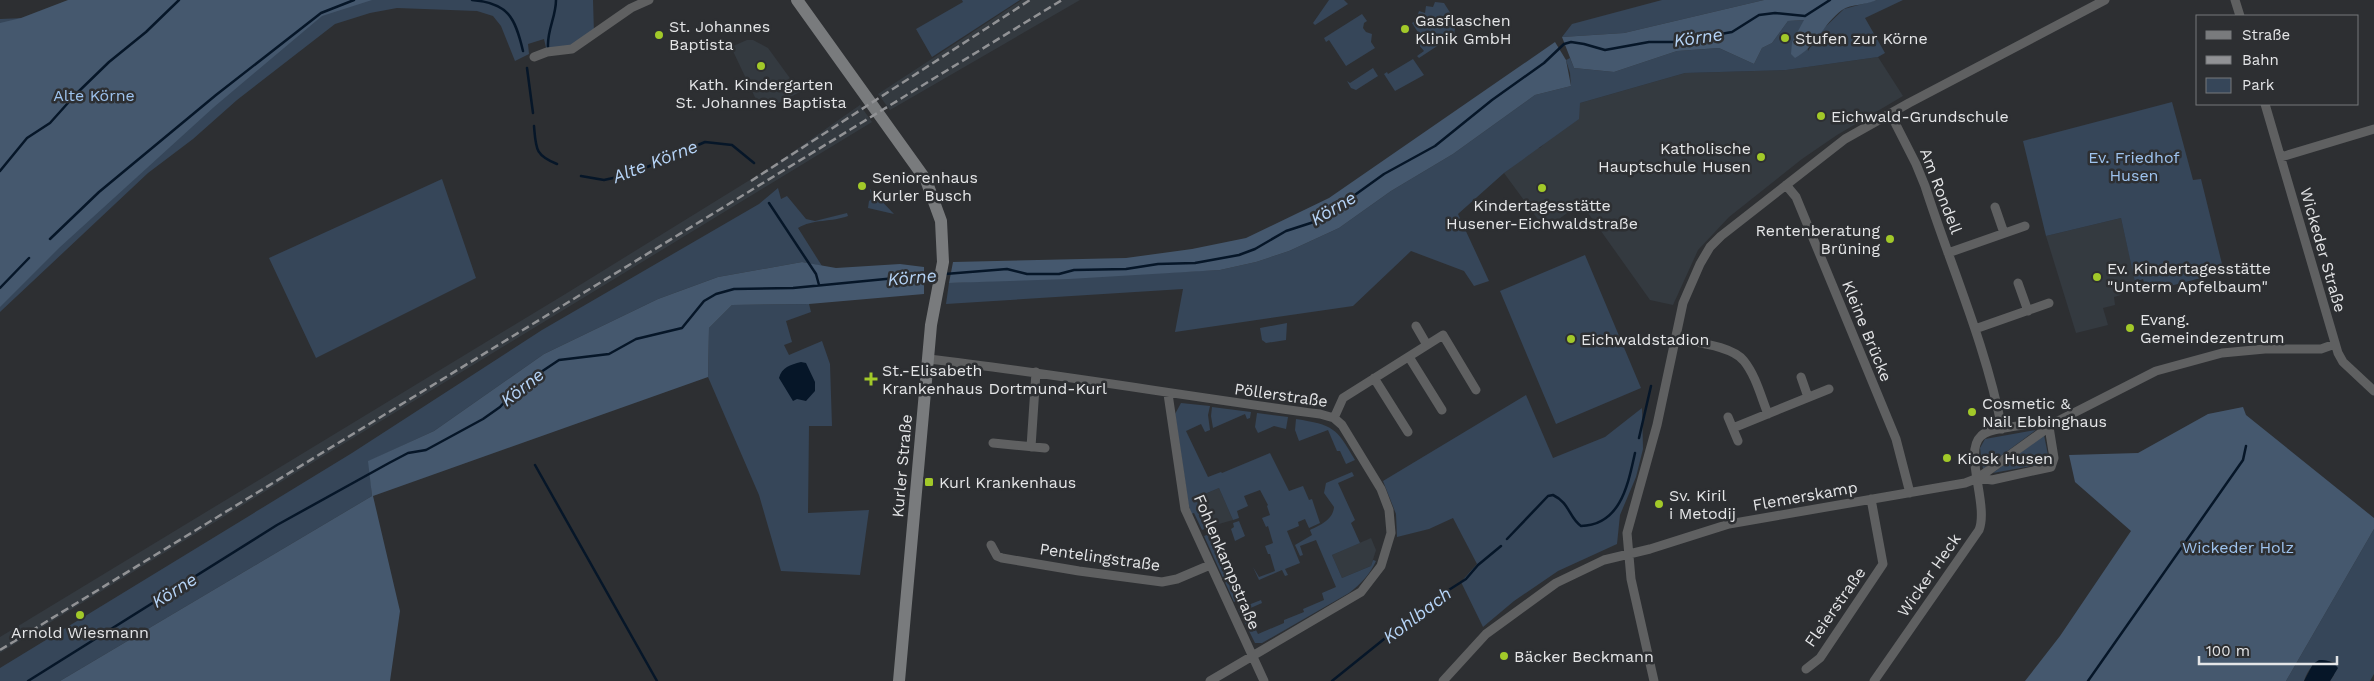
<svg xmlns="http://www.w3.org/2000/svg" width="2374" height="681" viewBox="0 0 2374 681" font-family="'Work Sans',sans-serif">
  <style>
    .built { fill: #343a40 }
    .green { fill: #364659 }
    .forest { fill: #45586e }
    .water { fill: #061628 }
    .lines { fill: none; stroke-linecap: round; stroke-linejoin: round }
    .stream { stroke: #061628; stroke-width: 2.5 }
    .street { stroke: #5f6061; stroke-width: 9 }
    .secondary { stroke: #797b7d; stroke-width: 12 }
    .rail { stroke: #919295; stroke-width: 2.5; stroke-dasharray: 8 4; stroke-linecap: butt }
    .poi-dot { fill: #a2c929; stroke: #2d2f32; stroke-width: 2 }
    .labels { text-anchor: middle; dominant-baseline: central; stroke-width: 5; stroke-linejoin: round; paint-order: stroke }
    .poi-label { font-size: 16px; fill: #e4e5e7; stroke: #2d2f32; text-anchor: start }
    .park-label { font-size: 16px; fill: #9ec3ee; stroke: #2d2f32 }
    .street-label { font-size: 16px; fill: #e4e5e7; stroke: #2d2f32 }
    .water-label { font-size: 18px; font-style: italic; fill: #b6d4f7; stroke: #2d2f32 }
  </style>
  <rect width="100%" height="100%" fill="#2d2f32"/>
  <!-- built -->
  <path class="built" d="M1022,0H1080L890,110L878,94Z
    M747,40H753L768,48L800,92L765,110H761L731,47Z
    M1878,57L1903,96L1837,135L1802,159L1729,217L1698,250L1673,305L1650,300L1581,203L1545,229L1504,173L1536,148H1540L1580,103L1685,73L1786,70Z
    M860,105L872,122L0,653V637L567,293L774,165Z
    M2121,218L2136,284L2120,291L2121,295L2114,297L2115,305L2103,308L2108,325L2076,333L2046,236Z
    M1219,488L1233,520L1208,527L1195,498Z
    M1371,538L1376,550L1371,566L1342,578L1332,555Z"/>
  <!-- green -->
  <path class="green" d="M75,0H593L594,34L571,49L547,52L544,39L528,44L529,54L515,61L501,26L493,16L477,11L397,8L370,13L335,24L237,100L193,139L148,173L0,312V19L24,18Z
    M962,0H1020L932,57L916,29L963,2Z
    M1329,0H1344L1348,4L1315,25L1313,23Z
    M1662,0H1764L1624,33L1562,37L1572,24Z
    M1877,0H1903L1865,18L1885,53L1878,57L1786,70L1685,73L1580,103L1579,119L1504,173L1458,214L1489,281L1474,286L1464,271L1411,251L1353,306L1175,332L1183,289L946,304L949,283L1220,270L1256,262L1289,251L1339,228L1391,191L1453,154L1535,95L1571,86L1570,73L1566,60L1570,58L1574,68L1614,72L1677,51L1719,48L1754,64L1762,48L1772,43L1788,21L1804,20L1808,51L1821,31L1844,9Z
    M1435,2L1444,3L1456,22L1454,35L1419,58L1417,56L1424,51L1418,44L1423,40L1412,23L1416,20L1419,11L1425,13L1426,6L1433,7Z
    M1362,14L1367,21L1364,23L1363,28L1366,32L1372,34L1371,42L1375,48L1346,66L1329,40L1326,42L1324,38Z
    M1413,59L1424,75L1395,91L1384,74L1387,72L1388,74Z
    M1373,68L1378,76L1356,90L1351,88L1347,81L1350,83Z
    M2172,102L2193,180L2201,179L2224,272L2147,292L2143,279L2135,282L2121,218L2046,236L2023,141Z
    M442,179L476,278L316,358L269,258Z
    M778,188L781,199L787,196L806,219L815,221L847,213L848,216C833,222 812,219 798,228L822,266L802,262L718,277L658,299L544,354L434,431L369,461L372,496L60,681H0V668L352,453L542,330L759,204Z
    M870,189L894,214L868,208L869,201L872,199Z
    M1585,255L1641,388L1556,424L1500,291Z
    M809,304L811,312L786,321L792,342L784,345L789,355L822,341L830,364L832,426H809L808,513L869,510L860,575L781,571L759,495L708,377L709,328L732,305Z
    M1287,323L1286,340L1266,343L1262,340L1260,328Z
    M1526,395L1553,458L1605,437L1642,408L1643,449L1636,477L1620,515L1617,544L1558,571L1514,601L1483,627L1461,582L1477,564L1453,518L1429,529L1397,537L1396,514L1383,481Z
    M1181,403L1210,406L1208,415L1210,430L1205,432L1201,424L1186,431L1208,477L1221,472L1222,473L1270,453L1289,491L1303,486L1309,500L1312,499L1320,523L1309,528L1305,519L1298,522L1299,526L1287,531L1300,563L1285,569L1288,575L1285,576L1282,570L1259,580L1253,567L1259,577L1275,571L1270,554H1268L1265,546L1273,543L1268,526L1266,527L1262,518L1270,515L1267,506L1268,505L1260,490L1244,496L1248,506L1237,511L1239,518L1233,520L1219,488L1195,498L1208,527L1215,525L1202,530L1194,513L1191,514L1188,502L1175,414Z
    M1212,407L1251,412L1250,418L1247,419L1245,414L1213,428L1211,416Z
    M1257,413L1288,417L1286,429L1274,426L1258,433L1255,427Z
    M1296,419C1333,425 1336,427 1355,460L1346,464L1340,451H1337L1328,430L1299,441L1295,430Z
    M2036,430L1983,469L1980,448L1985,439Z
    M2044,435L2048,455L2043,464L1993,473Z
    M1352,472L1354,476L1338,483L1355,520L1351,523L1360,543L1332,555L1342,578L1371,566L1373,560L1376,561C1370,574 1361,584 1349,593L1262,643H1255L1238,609L1261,600L1262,603L1246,610L1258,634L1284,623V620L1304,612L1303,609L1324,600L1322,593L1336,587L1316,540L1300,546L1303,555L1300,556L1295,545L1312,535L1310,530C1320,525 1333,520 1334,507L1324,493L1326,483Z
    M1239,521L1245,536L1235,541L1231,529L1234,527L1233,523Z
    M2374,529V674L2370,681H2330L2334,675L2335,663C2318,656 2309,666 2304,681H2286Z
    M1214,532L1216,535L1210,538L1222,567L1228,564L1230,567L1223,570L1234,596L1241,593L1243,598L1234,602L1204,536Z"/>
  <!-- forest -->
  <path class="forest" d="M68,0H372L322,16L214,107L59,248L0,307V23L21,18Z
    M1764,0H1877C1867,5 1851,4 1842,10C1823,24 1816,47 1795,58L1791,54L1792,42L1804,20L1788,21L1772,43L1762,48L1754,64L1719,48L1677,51L1614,72L1574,68L1562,37L1624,33Z
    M1555,42L1566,60L1571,86L1535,95L1453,154L1391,191L1339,228L1289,251L1256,262L1220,270L1069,279L949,283L953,262L1126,258L1192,249L1246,238L1329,198Z
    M802,262L836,268L900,264L924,267V294L809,304L732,305L709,328L708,377L373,496L400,611L390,681H60L372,496L368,461L434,431L544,354L658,299L718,277Z
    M2243,407L2246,415L2374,518V529L2286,681H2025L2060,636L2131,531L2075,482L2069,455L2138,453L2208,414Z"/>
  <!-- water -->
  <path class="water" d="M801,362L806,363L815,382V391L806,401L797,399L793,401L779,378C782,367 790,365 801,362Z
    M2319,660C2327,660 2333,661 2338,668L2330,681H2304L2313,664Z"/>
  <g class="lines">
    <!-- stream -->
    <path class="stream" d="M472,0C508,3 515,17 523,51
      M548,47C547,30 556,17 556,0
      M527,68L533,113
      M534,126C536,149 535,155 557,164
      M0,171L27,138L50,123L76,94L109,62L146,32L179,0
      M581,176L604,180L631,174L705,142L732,145L754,163
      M769,203L816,274L819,285
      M50,239L99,192L216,95L321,13L354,0
      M945,274L1007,269L1027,274H1059L1074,270L1126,269L1158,264L1195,263L1239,255L1255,249L1286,231L1320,220L1384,174L1435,146L1492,100L1544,63L1564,44L1571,42L1584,44L1605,50L1649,42H1676L1732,32L1759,15L1775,13L1805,16L1830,0
      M0,288L29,258
      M1639,438L1651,386
      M535,465L657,681
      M1507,539L1548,496L1553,495C1570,503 1569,518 1581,526C1621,525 1628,484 1635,453
      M28,681L277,525L389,463L408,453L426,450L483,419L500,407L517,388L559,360L609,354L636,339L682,328L704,301L716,294L734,289L793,288L937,274
      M1332,681L1430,602L1466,579L1478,565L1501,546
      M2088,681L2243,460L2246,446"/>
    <!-- street -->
    <path class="street" d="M2235,0L2240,16
      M534,57L547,52L572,49L631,8L649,0
      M2265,104L2338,353L2343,362L2374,391
      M1890,113L1916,164L1925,186C1951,267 1986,345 2002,429
      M2281,157L2374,129
      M1786,185L1796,197L1896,439L1910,493
      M1995,207L2004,233
      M1948,253L2025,226
      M2018,283L2028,311
      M1416,326L1427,345
      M1975,329L2049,303
      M1676,338C1693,342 1733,346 1744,361C1756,376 1761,397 1768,414
      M1409,357L1442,410
      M928,359C1059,374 1189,397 1320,414L1334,418L1342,425L1381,489L1389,510L1391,533L1381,566L1361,592L1210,681
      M1801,377L1808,397
      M1374,378L1408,432
      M1168,394L1185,509L1264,681
      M1728,417L1738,441
      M1334,418L1343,398L1443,335L1476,390
      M1733,428L1829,389
      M993,443L1045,448
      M1031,447L1036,372
      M1978,478L1992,480L2051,467L2054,458L2049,427
      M991,545L997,556L1002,558L1079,571L1162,582L1177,579L1210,565
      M1806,669L1820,658L1883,564L1871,499
      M1443,681L1486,634L1508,618L1556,583L1604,560L1650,549L1729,524L1965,483L1978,478L2056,422L2156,371L2222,353L2265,349H2321L2335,344
      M1654,681L1631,579L1627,533L1657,425L1683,303L1700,264L1710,247L1721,236L1845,139L1909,103L2105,0
      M1874,681L1979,530C1989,505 1963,452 1981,436C1988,429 2001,429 2010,427C2026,425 2041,421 2056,422"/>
    <!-- secondary -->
    <path class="secondary" d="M797,0L926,180L941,221L943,262L931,325L899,681"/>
    <!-- rail -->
    <path class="rail" d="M751,181L1030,0
      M0,650L1062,0"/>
  </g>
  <!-- markers -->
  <g class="poi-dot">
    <circle cx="1405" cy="29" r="5"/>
    <circle cx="659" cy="35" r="5"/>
    <circle cx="1785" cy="38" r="5"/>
    <circle cx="761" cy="66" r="5"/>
    <circle cx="1821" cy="116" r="5"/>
    <circle cx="1761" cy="157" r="5"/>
    <circle cx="862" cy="186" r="5"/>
    <circle cx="1542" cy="188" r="5"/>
    <circle cx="1890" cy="239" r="5"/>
    <circle cx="2097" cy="277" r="5"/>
    <circle cx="2130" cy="328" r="5"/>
    <circle cx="1571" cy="339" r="5"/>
    <path d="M868.5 371.5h5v5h5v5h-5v5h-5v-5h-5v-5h5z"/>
    <circle cx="1972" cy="412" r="5"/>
    <circle cx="1947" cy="458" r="5"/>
    <rect x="924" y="477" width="10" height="10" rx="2.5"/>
    <circle cx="1659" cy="504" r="5"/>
    <circle cx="80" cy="615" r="5"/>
    <circle cx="1504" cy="656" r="5"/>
  </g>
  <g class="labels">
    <!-- poi labels -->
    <g class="poi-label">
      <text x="1415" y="20">Gasflaschen<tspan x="1415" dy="18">Klinik GmbH</tspan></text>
      <text x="669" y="26">St. Johannes<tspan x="669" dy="18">Baptista</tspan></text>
      <text x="1795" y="38">Stufen zur Körne</text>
      <text x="761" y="84" text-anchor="middle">Kath. Kindergarten<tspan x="761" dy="18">St. Johannes Baptista</tspan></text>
      <text x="1831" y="116">Eichwald-Grundschule</text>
      <text x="1751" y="148" text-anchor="end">Katholische<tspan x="1751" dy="18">Hauptschule Husen</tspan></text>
      <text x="872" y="177">Seniorenhaus<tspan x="872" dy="18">Kurler Busch</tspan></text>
      <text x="1542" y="205" text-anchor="middle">Kindertagesstätte<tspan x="1542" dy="18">Husener-Eichwaldstraße</tspan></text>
      <text x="1880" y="230" text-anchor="end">Rentenberatung<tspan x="1880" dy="18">Brüning</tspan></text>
      <text x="2107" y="268">Ev. Kindertagesstätte<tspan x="2107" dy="18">"Unterm Apfelbaum"</tspan></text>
      <text x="2140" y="319">Evang.<tspan x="2140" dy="18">Gemeindezentrum</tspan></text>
      <text x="1581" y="339">Eichwaldstadion</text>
      <text x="882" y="370">St.-Elisabeth<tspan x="882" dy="18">Krankenhaus Dortmund-Kurl</tspan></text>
      <text x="1982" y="403">Cosmetic &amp;<tspan x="1982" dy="18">Nail Ebbinghaus</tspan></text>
      <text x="1957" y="458">Kiosk Husen</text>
      <text x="939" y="482">Kurl Krankenhaus</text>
      <text x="1669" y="495">Sv. Kiril<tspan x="1669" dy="18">i Metodij</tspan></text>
      <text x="80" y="632" text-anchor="middle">Arnold Wiesmann</text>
      <text x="1514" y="656">Bäcker Beckmann</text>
    </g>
    <!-- park labels -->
    <g class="park-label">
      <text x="94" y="95">Alte Körne</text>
      <text x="2134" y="157">Ev. Friedhof<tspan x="2134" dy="18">Husen</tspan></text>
      <text x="2238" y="547">Wickeder Holz</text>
    </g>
    <!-- street labels -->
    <g class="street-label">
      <text transform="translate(1941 191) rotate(69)">Am Rondell</text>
      <text transform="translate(2323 250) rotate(74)">Wickeder Straße</text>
      <text transform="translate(1867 331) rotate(68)">Kleine Brücke</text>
      <text transform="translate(1281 395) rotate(8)">Pöllerstraße</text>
      <text transform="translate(902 466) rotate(-85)">Kurler Straße</text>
      <text transform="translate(1805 496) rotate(-10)">Flemerskamp</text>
      <text transform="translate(1100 557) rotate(8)">Pentelingstraße</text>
      <text transform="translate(1227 562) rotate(67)">Fohlenkampstraße</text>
      <text transform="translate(1929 575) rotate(-55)">Wicker Heck</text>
      <text transform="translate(1835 607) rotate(-55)">Fleierstraße</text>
    </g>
    <!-- water labels -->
    <g class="water-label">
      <text transform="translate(1698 37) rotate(-8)">Körne</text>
      <text transform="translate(655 161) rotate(-21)">Alte Körne</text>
      <text transform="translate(1333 208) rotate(-31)">Körne</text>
      <text transform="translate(912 277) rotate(-5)">Körne</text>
      <text transform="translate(522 387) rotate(-38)">Körne</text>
      <text transform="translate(174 590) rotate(-32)">Körne</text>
      <text transform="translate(1417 615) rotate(-37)">Kohlbach</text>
    </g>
  </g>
  <!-- legend -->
  <rect x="2196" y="15" width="162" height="90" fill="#2d2f32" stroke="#76787a"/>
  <rect x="2206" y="31" width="25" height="8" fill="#797b7d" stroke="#76787a"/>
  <text x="2242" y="40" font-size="15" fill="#e4e5e7">Straße</text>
  <rect x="2206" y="56" width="25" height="8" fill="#919295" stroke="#76787a"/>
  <text x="2242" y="65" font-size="15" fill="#e4e5e7">Bahn</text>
  <rect x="2206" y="78" width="25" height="15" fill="#364659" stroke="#76787a"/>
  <text x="2242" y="90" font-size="15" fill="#e4e5e7">Park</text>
  <!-- scale -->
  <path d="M2199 656v8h138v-8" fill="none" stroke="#e4e5e7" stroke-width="2.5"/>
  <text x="2206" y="656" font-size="15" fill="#e4e5e7" stroke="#2d2f32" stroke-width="4" paint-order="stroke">100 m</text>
</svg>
